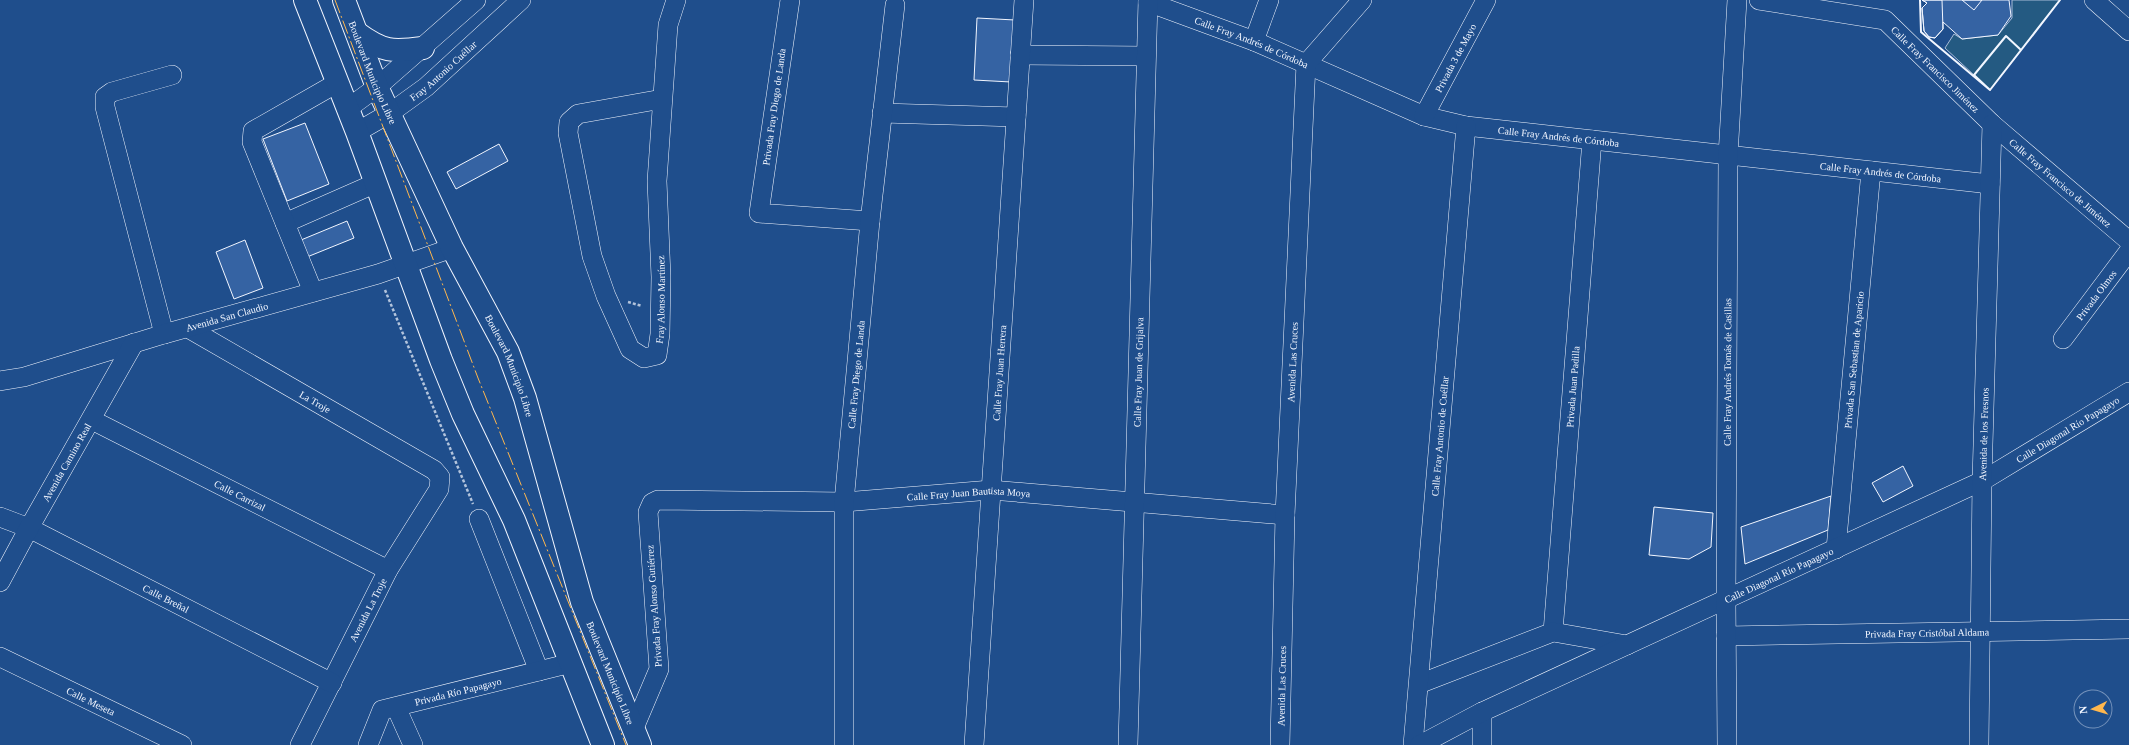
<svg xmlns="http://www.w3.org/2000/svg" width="2129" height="745" viewBox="0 0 2129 745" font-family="Georgia,serif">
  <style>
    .green { fill: #245a82; stroke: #a8bbd7 }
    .building { fill: #3563a3; stroke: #f2f6ff }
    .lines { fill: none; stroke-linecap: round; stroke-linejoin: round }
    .minor-casing { stroke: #f2f6ff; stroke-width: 20 }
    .major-casing { stroke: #f2f6ff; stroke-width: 24 }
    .path { stroke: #b3c4dc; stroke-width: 2.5; stroke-dasharray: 3 2; stroke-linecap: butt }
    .minor { stroke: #1f4e8c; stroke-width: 19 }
    .major { stroke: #1f4e8c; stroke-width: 22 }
    .wall { stroke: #f2f6ff; stroke-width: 2 }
    .power { stroke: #ffb74d; stroke-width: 1; stroke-dasharray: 14 3 2 3; stroke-linecap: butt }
    .labels { text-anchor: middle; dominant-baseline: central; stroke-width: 3; stroke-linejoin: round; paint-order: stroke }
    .street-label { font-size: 10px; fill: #f2f6ff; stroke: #1f4e8c }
  </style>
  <rect width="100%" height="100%" fill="#1f4e8c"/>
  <!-- green -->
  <path class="green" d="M2012,0H2060L1990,90L1945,48L1954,34L1962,39L1998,35L2012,18Z"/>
  <!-- building -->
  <path class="building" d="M1922,0H2009L2011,16L1998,35L1962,39L1943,22V29L1935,38L1929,37L1924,31L1922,8L1927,3Z
    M1922,0H1942L1943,29L1935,38L1929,37L1924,31L1922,8L1927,3Z
    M1962,0H1982L1974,10Z
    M977,18L1015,20L1011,82L974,80Z
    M305,123L329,184L287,201L263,139Z
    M499,144L508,161L456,189L447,172Z
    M347,221L354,238L307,257L301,240Z
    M245,240L263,288L234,299L216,252Z
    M1903,466L1913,486L1883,502L1872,483Z
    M1831,496L1828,530L1745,564L1741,527Z
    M1654,507L1713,513L1711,547L1689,559L1649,555Z"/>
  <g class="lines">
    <!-- minor casing -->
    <g class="minor-casing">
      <g id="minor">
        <path d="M790,0L759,213L870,221"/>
        <path id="s1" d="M1759,0L1885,20L1992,124L2129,241"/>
        <path d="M2094,0L2129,31"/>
        <path id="s2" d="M1148,2L1254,41L1424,116L1466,126L1990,184"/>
        <path d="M1254,41L1269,0"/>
        <path d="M1020,55L1146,56"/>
        <path id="s3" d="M662,99L578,114L569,122L568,133L592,256L606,296L630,349L644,358L657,355L660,334L661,277L657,181L668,25L676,0"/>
        <path d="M347,109L377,87L476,0"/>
        <path d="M882,113L1016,117"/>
        <path id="s4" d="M1424,116L1486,0"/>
        <path id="s5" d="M357,132L390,113L426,87L521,0"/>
        <path d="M285,223L376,183"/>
        <path d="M313,292L252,142L253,131L337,83"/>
        <path id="s6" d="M188,328L434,470L440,477L439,489L388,570L300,745"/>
        <path d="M164,334L105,107V97L112,92L172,75"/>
        <path id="s7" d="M2063,339L2129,251"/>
        <path id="s8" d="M0,381L24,377L164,334L378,274L452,248"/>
        <path id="s9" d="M92,420L388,570"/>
        <path id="s10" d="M0,517L29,528L332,683"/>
        <path d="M479,519L539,671"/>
        <path id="s11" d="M1836,549L1871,171"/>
        <path id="s12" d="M0,582L29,528L134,343"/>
        <path id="s13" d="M1553,632L1592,140"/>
        <path id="s14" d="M1726,636L2129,629"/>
        <path id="s15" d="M0,657L182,745"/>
        <path d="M1419,684L1553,632L1627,645"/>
        <path d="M396,707L413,745"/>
        <path d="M1482,712V745"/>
        <path id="s16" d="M634,728L659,669L648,512L652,503L658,500L844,502L991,490L1285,515"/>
        <path id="s17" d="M368,745L382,710L571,663"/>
        <path id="s18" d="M844,745V502L870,221L895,5"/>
        <path id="s19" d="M974,745L1024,0"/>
        <path id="s20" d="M1128,745L1148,0"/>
        <path id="s21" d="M1280,745L1285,515L1306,64L1362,0"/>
        <path id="s22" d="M1413,745L1466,126"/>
        <path id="s23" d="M1420,745L1482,712L1982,481L2129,392"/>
        <path id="s24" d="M1727,745L1726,600L1728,156L1737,0"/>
        <path id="s25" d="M1979,745L1982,481L1992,124"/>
      </g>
    </g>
    <!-- major casing -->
    <g class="major-casing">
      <g id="major">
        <path d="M305,0L357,132L441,360L463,414L514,520L603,745"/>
        <path id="s26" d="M344,0L377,87L452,248L508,352L525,398L582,602L640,745"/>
        <path d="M357,33C383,52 392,52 423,48"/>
      </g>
    </g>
    <!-- path -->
    <path class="path" d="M385,290L473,504
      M628,302L642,306"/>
    <!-- minor -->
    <use href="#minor" class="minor"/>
    <!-- major -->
    <use href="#major" class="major"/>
    <!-- wall -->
    <path class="wall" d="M1920,0L1921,32L1990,90L2060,0
      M2006,36L2021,50L1990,90L1974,75Z"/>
    <!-- power -->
    <path class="power" d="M335,0L478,378L626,745"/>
  </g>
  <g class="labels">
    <!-- street labels -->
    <g class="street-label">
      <text stroke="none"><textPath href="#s2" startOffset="111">Calle Fray Andrés de Córdoba</textPath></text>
      <text stroke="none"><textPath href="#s4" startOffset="66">Privada 3 de Mayo</textPath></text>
      <text stroke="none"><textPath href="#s1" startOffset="198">Calle Fray Francisco Jiménez</textPath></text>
      <text stroke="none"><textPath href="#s5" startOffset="106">Fray Antonio Cuéllar</textPath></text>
      <text stroke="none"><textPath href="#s26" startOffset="78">Boulevard Municipio Libre</textPath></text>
      <text transform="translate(774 107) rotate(-82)">Privada Fray Diego de Landa</text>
      <text stroke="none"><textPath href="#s2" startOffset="435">Calle Fray Andrés de Córdoba</textPath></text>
      <text stroke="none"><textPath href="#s2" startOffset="759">Calle Fray Andrés de Córdoba</textPath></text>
      <text stroke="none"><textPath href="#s1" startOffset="367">Calle Fray Francisco de Jiménez</textPath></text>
      <text stroke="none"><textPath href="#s7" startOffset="55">Privada Olmos</textPath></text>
      <text stroke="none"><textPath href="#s3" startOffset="420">Fray Alonso Martínez</textPath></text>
      <text stroke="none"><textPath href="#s8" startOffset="236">Avenida San Claudio</textPath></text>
      <text stroke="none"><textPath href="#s11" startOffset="190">Privada San Sebastian de Aparicio</textPath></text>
      <text stroke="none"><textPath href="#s21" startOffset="383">Avenida Las Cruces</textPath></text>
      <text stroke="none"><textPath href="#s26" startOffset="402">Boulevard Municipio Libre</textPath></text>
      <text stroke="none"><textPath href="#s19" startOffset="373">Calle Fray Juan Herrera</textPath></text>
      <text stroke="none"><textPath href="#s20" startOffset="373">Calle Fray Juan de Grijalva</textPath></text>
      <text stroke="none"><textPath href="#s24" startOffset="373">Calle Fray Andrés Tomás de Casillas</textPath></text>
      <text stroke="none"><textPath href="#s18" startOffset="371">Calle Fray Diego de Landa</textPath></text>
      <text stroke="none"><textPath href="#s13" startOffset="246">Privada Juan Padilla</textPath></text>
      <text stroke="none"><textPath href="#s6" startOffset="147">La Troje</textPath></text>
      <text stroke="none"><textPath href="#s23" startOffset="721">Calle Diagonal Río Papagayo</textPath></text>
      <text stroke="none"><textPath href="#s25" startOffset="311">Avenida de los Fresnos</textPath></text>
      <text stroke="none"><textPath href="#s22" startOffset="310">Calle Fray Antonio de Cuéllar</textPath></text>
      <text stroke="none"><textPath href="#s12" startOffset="137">Avenida Camino Real</textPath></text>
      <text stroke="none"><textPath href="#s9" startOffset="166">Calle Carrizal</textPath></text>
      <text stroke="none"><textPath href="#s16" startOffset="549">Calle Fray Juan Bautista Moya</textPath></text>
      <text stroke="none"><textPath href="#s23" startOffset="397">Calle Diagonal Río Papagayo</textPath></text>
      <text stroke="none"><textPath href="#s10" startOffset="185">Calle Breñal</textPath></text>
      <text transform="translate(654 606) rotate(-94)">Privada Fray Alonso Gutiérrez</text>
      <text transform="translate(368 610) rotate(-63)">Avenida La Troje</text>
      <text stroke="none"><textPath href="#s14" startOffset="201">Privada Fray Cristóbal Aldama</textPath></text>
      <text stroke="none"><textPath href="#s26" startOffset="726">Boulevard Municipio Libre</textPath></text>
      <text stroke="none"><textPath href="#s21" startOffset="59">Avenida Las Cruces</textPath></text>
      <text stroke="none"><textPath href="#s17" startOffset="116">Privada Río Papagayo</textPath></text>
      <text stroke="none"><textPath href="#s15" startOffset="101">Calle Meseta</textPath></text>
    </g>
  </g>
  <!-- north arrow -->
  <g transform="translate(2093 709) rotate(265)"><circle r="19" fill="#1f4e8c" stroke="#7391ba"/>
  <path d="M0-3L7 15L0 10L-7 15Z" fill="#ffb74d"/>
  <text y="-6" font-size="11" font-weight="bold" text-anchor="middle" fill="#f2f6ff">N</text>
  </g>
</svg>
